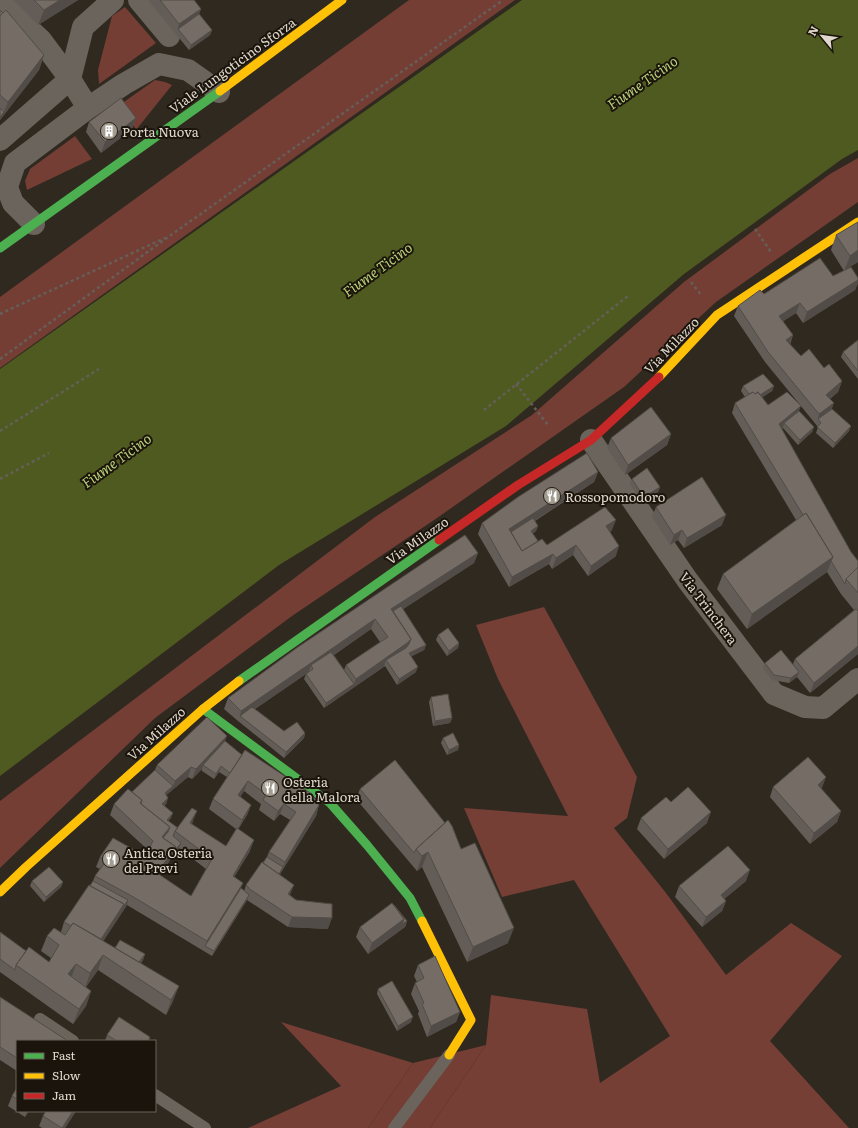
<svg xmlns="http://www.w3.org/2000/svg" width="858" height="1128" viewBox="0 0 858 1128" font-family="Literata,serif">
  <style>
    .green { fill: #743e35 }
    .forest { fill: #753f36 }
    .water { fill: #4f5a21 }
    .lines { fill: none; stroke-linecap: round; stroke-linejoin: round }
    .path { stroke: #655f58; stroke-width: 2.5; stroke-dasharray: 3 3; stroke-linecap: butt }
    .lane { stroke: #6a645d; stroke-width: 12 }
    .street { stroke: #6a645d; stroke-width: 22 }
    .fast { stroke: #4caf50; stroke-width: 9 }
    .slow { stroke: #ffc107; stroke-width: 9 }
    .jam { stroke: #c62828; stroke-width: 9 }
    .wall { fill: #645d57; fill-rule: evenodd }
    .shaded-wall { fill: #514c47 }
    .building { fill: #746c65; stroke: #514c47 }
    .labels { text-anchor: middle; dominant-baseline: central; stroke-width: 4; stroke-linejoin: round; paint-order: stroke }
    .street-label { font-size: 13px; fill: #e0d8cc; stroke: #1a140c }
    .poi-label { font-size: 13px; fill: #e0d8cc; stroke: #1a140c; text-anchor: start }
    .water-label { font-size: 14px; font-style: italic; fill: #bcd279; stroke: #1a140c }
  </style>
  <rect width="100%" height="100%" fill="#30291f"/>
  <!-- green -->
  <path class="green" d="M409,0H515L0,368V297Z
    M125,7L156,43L99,84L98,70L112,16Z
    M155,80L165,82L172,85L136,130L121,104Z
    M75,136L92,159L27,190L25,181L30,169Z
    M858,158V202L716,302L624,387L437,518L292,616L155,718L0,868V801L375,517L532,415L684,282L830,174Z
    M486,1045L430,1128H368L413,1063Z"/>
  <!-- forest -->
  <path class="forest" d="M544,607L637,777L627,818L614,828L666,893L726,975L791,923L842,956L770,1041L849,1128H430L486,1045L491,995L587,1009L600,1083L670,1036L574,880L502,897L464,808L568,816L498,679L476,625Z
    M281,1022L413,1063L368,1128H248L341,1086Z"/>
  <!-- water -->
  <path class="water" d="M522,0H858V150L842,159L684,274L506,426L279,565L0,776V369Z"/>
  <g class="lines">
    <!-- path -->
    <path class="path" d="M755,229L771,252
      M691,282L702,296
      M0,314L165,238
      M0,359L171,235L503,0
      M516,384L548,425
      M484,410L628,296
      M0,431L99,369
      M0,479L49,453"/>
    <!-- lane -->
    <path class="lane" d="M40,1019L73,1041
      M155,1095L205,1128
      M394,1128L449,1055"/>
    <!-- street -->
    <path class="street" d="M139,0L169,36
      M0,2L41,40L70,79L88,108L15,163L7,187L13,203L34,224
      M70,79L83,27L113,0
      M88,108L124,84L159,64L188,70L219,92
      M0,140L70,79
      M591,440L688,581L774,694L805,707L823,708L858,679"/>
    <!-- fast -->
    <path class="fast" d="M0,248L220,91
      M239,681L439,540
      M203,709L330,803L367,845L410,898L422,921"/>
    <!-- slow -->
    <path class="slow" d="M220,91L342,0
      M659,377L717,315L858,222
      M0,892L26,867L203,709L239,681
      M422,921L471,1020L449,1055"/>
    <!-- jam -->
    <path class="jam" d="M439,540L518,485L591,440L659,377"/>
  </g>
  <!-- wall -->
  <path class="wall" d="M13,0H78L38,25Z
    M148,0H194L201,9L199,14L212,30L210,35L189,50Z
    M0,10L44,55L39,70L0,120Z
    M136,118L132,129L101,153L86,132L89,122Z
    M858,222V262L846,269L858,278V283L855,290L803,323L796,313L783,321L793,335L790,345L801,356L824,368L842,381L838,392L830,399L832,409L851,426L849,431L833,448L816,433L818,427L765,362L734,316L738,306L764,294L833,276L844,271L831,250L836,235Z
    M858,340V379L841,357L843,352Z
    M743,386H774L772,391L762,397L768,405L799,411L814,427L812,432L798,445L783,428L782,429L851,552L858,561V654L810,693L797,677L789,683L772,680L763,668L765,663L793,664L795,659L854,610L841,594L827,572L747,629L717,589L723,574L796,520L732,413L735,403L745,397L741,391Z
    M671,434L667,445L625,475L607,448L611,438Z
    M598,472L594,482L535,521L538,526L536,531L532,534L538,541L547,545L612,530L610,532L616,556L588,576L573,555L552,569L549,564L509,587L478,534L482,523Z
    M632,479L660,487L658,492L642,502L630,484Z
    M656,507L722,525L684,548L678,540L670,545L652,517Z
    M478,553L474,563L403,609L426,645L424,650L411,656L416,672L397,685L385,666L324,708L304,679L306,674L255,709L284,731L305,733L304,738L284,758L238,721L224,709L228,698ZM371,629L380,642L346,665L344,670L334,655Z
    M438,635L459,643L458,648L447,656L436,640Z
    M431,697L452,718L450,723L433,726L429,702Z
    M443,738L459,745L458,750L447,755L441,743Z
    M225,741L242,755L319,805L316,816L280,874L290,895L328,929L288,927L247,900L212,956L127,905L103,941L115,948L145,954L143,960L141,963L173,1001L166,1015L98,970L86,987L91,991L86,1006L73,1024L0,972V932L26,951L49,962L51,958L41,951L47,936L61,932L64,922L90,886L93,881L95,876L100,869L96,867L100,857L145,856L148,850L110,815L114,804L132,792L155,770L157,765ZM202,769V771L214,779L219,772L227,777L213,799L209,809L236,829L226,846L192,824L193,821L178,828L168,821L171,818L164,806L166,804L168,798L166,795L188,777L192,779ZM244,791L261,804L259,810L274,821L280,814L290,820L269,852L267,857L246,885L244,891L241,888L234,877L250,851L238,829L247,815L251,805L240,797ZM179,848L206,869L191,896L159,875Z
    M773,787L822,788H821L841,811L837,822L810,844L770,797Z
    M360,789L461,849L508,943L467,962L422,867L417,871L356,799Z
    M671,802L707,823L664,859L637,829L641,818Z
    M32,881L63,882L61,887L44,902L30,886Z
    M746,881L724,899L726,901L722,911L702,927L675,897L679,886Z
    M407,921L405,927L368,954L356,937L360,927Z
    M418,965L460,1012L456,1022L427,1037L418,1014L419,1011L411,994L415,983L417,982L414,976Z
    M378,989L411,1022L397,1031L377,994Z
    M0,997L17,1041V1071L0,1060Z
    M107,1035L150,1037L149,1041H105Z
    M17,1088V1111H29L25,1117L8,1106L12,1096Z
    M46,1111H76L65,1128H42L39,1126L43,1116Z"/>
  <!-- shaded-wall -->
  <path class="shaded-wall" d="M60,0H78L38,25L44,10Z
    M201,9L197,19L178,29L179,24Z
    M212,30L210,35L189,50L191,45Z
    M44,55L39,70L0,120V117L4,112L8,102Z
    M136,118L132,129L101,153L105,142Z
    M858,250V262L844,271L850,256Z
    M858,280V283L855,290L803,323L807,312Z
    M800,303L796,313L776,326L779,316Z
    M793,335L789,345L786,340Z
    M842,381L838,392L822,405L826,395Z
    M774,386L772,391L751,405L753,399Z
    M834,403L830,414L818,419L819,414Z
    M801,406L797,416L784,423L783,428L776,434L779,424Z
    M851,426L849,431L833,448L835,443Z
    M814,427L812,432L798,445L800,440Z
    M671,434L667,445L625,475L628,465Z
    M598,472L594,482L509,537V529Z
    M660,487L658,492L642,502L644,497Z
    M726,515L722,525L684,548L687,538Z
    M616,520L612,530L602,537L606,526Z
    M538,526L536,531L529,536L531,531Z
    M682,530L678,540L670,545L674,535Z
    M576,545L573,555L552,569L556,558Z
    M619,546L616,556L588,576L591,566Z
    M478,553L474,563L391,617V609Z
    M553,554L549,564L509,587L512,577Z
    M833,557L827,572L747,629L752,614Z
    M375,619L371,629L313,669L311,665L309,671H310L242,718L240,716L241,711Z
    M411,639L407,649L386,660L384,666H385L324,708L326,703L354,684L356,679Z
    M459,643L458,648L447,656L449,651Z
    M426,645L424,650L407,659L409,653Z
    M858,646V654L810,693L814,683Z
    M418,667L416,672L397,685L399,679Z
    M799,672L797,677L789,683L791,678Z
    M452,718L450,723L433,726L435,721Z
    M305,733L304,738L284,758L286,752Z
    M227,736L223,746L203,765L202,769L192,779L196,769Z
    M459,745L458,750L447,755L449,750Z
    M221,766L219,772L214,779L216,774Z
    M191,767L188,777L163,798L165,793L173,786L175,781Z
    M826,777L822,788L814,795L818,785Z
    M248,781L244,791L234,806L238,795Z
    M168,798L166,804L160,810L162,804Z
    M284,804L280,814L274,821L278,811Z
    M251,805L247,815L238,830L242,820Z
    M319,805L316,816L274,884L276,878L283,867L285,862Z
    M197,811L193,821L186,833L190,823Z
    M841,811L837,822L810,844L814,833Z
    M711,812L707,823L664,859L668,849Z
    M173,813L171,818L165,825L167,820Z
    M170,827L166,838L162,843V837Z
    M254,840L250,851L229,886L233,876Z
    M181,843L179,848L153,884L157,873L176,847Z
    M428,852L422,867L417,871L422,856Z
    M750,870L746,881L717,905L721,895Z
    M63,882L61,887L44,902L46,897Z
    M243,883L239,893L205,946L207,941Z
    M294,885L290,895L288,894Z
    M249,895L247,900L212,956L214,951Z
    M128,900L127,905L95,954L99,943L124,904Z
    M726,901L722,911L702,927L706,917Z
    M292,917L332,918L328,929L288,927Z
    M404,919L407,921L405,927L368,954L372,943Z
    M514,928L508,943L467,962L473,947Z
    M145,954L143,960L132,976L134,970Z
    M103,955L98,970L85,988L90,973Z
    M76,964L71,979L68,974Z
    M179,986L173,1001L166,1015L171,1000Z
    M91,991L86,1006L73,1024L79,1009Z
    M460,1012L456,1022L427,1037L431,1026Z
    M413,1017L411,1022L397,1031L398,1026Z
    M27,1111H29L25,1117Z
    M73,1111H76L65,1128H62Z"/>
  <!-- building -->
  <path class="building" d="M34,0H60L44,10Z
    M160,0H194L201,9L179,24Z
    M0,10L3,13L0,16Z
    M6,10L44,55L8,102L0,95V16Z
    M199,14L212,30L191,45L178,29Z
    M121,98L136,118L105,142L89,122Z
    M0,108L4,112L0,117Z
    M858,222V250L850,256L836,235Z
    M820,258L833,276L851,267L858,278V280L807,312L800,303L779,316L793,335L786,340L801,356L809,349L824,368L829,364L842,381L826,395L834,403L819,414L768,352L738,306L760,290L764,294Z
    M858,340V371L843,352Z
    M763,374L774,386L760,395L758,392L755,394L753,392L749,394L743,386Z
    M753,392L755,394L758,392L768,405L787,392L801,406L779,424L851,552L858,561V567L846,579L845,584L831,561L833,557L806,513L803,515L735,403Z
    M651,407L671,434L628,465L611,438Z
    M832,409L851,426L835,443L817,427L821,423L818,419Z
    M799,411L814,427L800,440L784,423Z
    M587,453L598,472L509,529L522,551L542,539L547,545L605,507L616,520L606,526L619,546L591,566L576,545L556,558L553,554L512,577L482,523L518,497Z
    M647,468L660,487L644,497L632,479Z
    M702,477L726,515L687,538L682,530L674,535L656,507Z
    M806,513L833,557L752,614L723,574Z
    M533,518L538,526L531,531L538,541L522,551L511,532Z
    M465,535L478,553L391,609L411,639L407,643L356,679L346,665L388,637L375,619L241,711L228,698L298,647Z
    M858,567V593L846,579Z
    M401,606L426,645L409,653L418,667L399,679L386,660L406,648L409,644L411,639L393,611Z
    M856,609L858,611V646L814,683L795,659Z
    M448,628L459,643L449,651L438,635Z
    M781,650L799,672L791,678L774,675L765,663Z
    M331,652L354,684L326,703L306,674L313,669L311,665Z
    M448,694L452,718L435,721L431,697Z
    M252,707L284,731L297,722L305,733L286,752L240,716Z
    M207,717L227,736L196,769L191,767L175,781L157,765Z
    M453,733L459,745L449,750L443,738Z
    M225,741L242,755L230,773L221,766L216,774L203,765Z
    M245,750L312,794L319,805L285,862L269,852L296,812L284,804L278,811L263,800L266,794L248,781L238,795L251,805L242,820L213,799Z
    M808,757L826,777L818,785L841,811L814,833L773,787Z
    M395,760L445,823L416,849L414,853L360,789Z
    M155,770L173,786L165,793L168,798L162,804L173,813L167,820L178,828L175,831L173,836L181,843L174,852L176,847L163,838L168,832L170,827L141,804L142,800L132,792Z
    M688,787L711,812L668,849L641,818L666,797L671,802Z
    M128,789L142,800L140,803L170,827L162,837L176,847L157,873L191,896L212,859L175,831L192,808L197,811L190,823L226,846L237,828L254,840L233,876L243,883L207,941L130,895L95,876L106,861L100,857L113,838L145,856L153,841L114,804Z
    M448,820L452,826L461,849L475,843L514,928L473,947L428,852L422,856L416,849Z
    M728,846L750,870L721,895L726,901L706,917L679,886Z
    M267,857L283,867L279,874L263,863Z
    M262,862L294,885L288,894L296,900L332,904V918L292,917L251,890L246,885Z
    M49,867L63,882L46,897L32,881Z
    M93,881L128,900L122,909L124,904L90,886Z
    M89,885L124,904L101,939L73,923L71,926L64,922Z
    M241,888L249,895L214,951L205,946Z
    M392,903L404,919L372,943L360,927Z
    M394,905L407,921L402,924L404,919Z
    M73,923L179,986L171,1000L103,955L90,973L76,964L68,974L91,991L79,1009L16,965L29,947L49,962L59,945L47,936L54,928L65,935Z
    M0,932L26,951L16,965L15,970L0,959Z
    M120,940L145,954L139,962L115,948Z
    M435,956L460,1012L431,1026L422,1004L424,1003L415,983L424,978L418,965Z
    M392,981L413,1017L398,1026L378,989Z
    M0,997L68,1041H17V1058L0,1047Z
    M119,1017L150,1037L148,1041H117L107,1035Z
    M17,1088V1099L12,1096Z
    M46,1111H73L62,1128L43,1116Z"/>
  <!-- icons -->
  <defs>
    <g id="building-disc" transform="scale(0.9)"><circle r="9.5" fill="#a29b8f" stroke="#1a140c"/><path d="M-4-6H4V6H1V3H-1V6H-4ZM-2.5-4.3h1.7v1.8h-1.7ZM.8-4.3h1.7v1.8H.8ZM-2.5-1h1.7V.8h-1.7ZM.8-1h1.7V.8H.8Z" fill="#fff"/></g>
    <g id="restaurant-disc" transform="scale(0.9)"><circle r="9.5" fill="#a29b8f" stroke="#1a140c"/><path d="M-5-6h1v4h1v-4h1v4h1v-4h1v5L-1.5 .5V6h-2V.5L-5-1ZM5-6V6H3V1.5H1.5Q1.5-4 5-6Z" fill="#fff"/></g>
  </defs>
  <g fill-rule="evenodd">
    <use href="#building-disc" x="109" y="131"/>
    <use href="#restaurant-disc" x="552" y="496"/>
    <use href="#restaurant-disc" x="270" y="788"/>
    <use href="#restaurant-disc" x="111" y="859"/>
  </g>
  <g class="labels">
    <!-- street labels -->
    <g class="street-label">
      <text transform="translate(232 65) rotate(-36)">Viale Lungoticino Sforza</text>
      <text transform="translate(671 345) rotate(-46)">Via Milazzo</text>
      <text transform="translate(417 540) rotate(-35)">Via Milazzo</text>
      <text transform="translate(709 608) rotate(53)">Via Trinchera</text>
      <text transform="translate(156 733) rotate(-42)">Via Milazzo</text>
    </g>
    <!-- poi labels -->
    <g class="poi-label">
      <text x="122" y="131">Porta Nuova</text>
      <text x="565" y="496">Rossopomodoro</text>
      <text x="283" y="781">Osteria<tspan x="283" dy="15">della Malora</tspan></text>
      <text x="124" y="852">Antica Osteria<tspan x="124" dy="15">del Previ</tspan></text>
    </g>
    <!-- water labels -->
    <g class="water-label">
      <text transform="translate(642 82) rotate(-35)">Fiume Ticino</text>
      <text transform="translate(377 269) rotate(-36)">Fiume Ticino</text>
      <text transform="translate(116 460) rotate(-36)">Fiume Ticino</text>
    </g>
  </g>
  <!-- legend -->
  <rect x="16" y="1040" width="140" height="72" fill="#1a140c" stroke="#696259"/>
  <rect x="24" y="1053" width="20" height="6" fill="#4caf50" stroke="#696259"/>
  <text x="52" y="1060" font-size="12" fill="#e0d8cc">Fast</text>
  <rect x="24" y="1073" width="20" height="6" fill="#ffc107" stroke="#696259"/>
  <text x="52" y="1080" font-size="12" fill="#e0d8cc">Slow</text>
  <rect x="24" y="1093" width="20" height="6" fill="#c62828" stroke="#696259"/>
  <text x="52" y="1100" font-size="12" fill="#e0d8cc">Jam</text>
  <!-- north arrow -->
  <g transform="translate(822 36) rotate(299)" stroke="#1a140c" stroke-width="3" paint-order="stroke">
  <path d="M0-3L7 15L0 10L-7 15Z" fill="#e0d8cc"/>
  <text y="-6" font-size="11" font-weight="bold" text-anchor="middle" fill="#e0d8cc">N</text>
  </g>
</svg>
